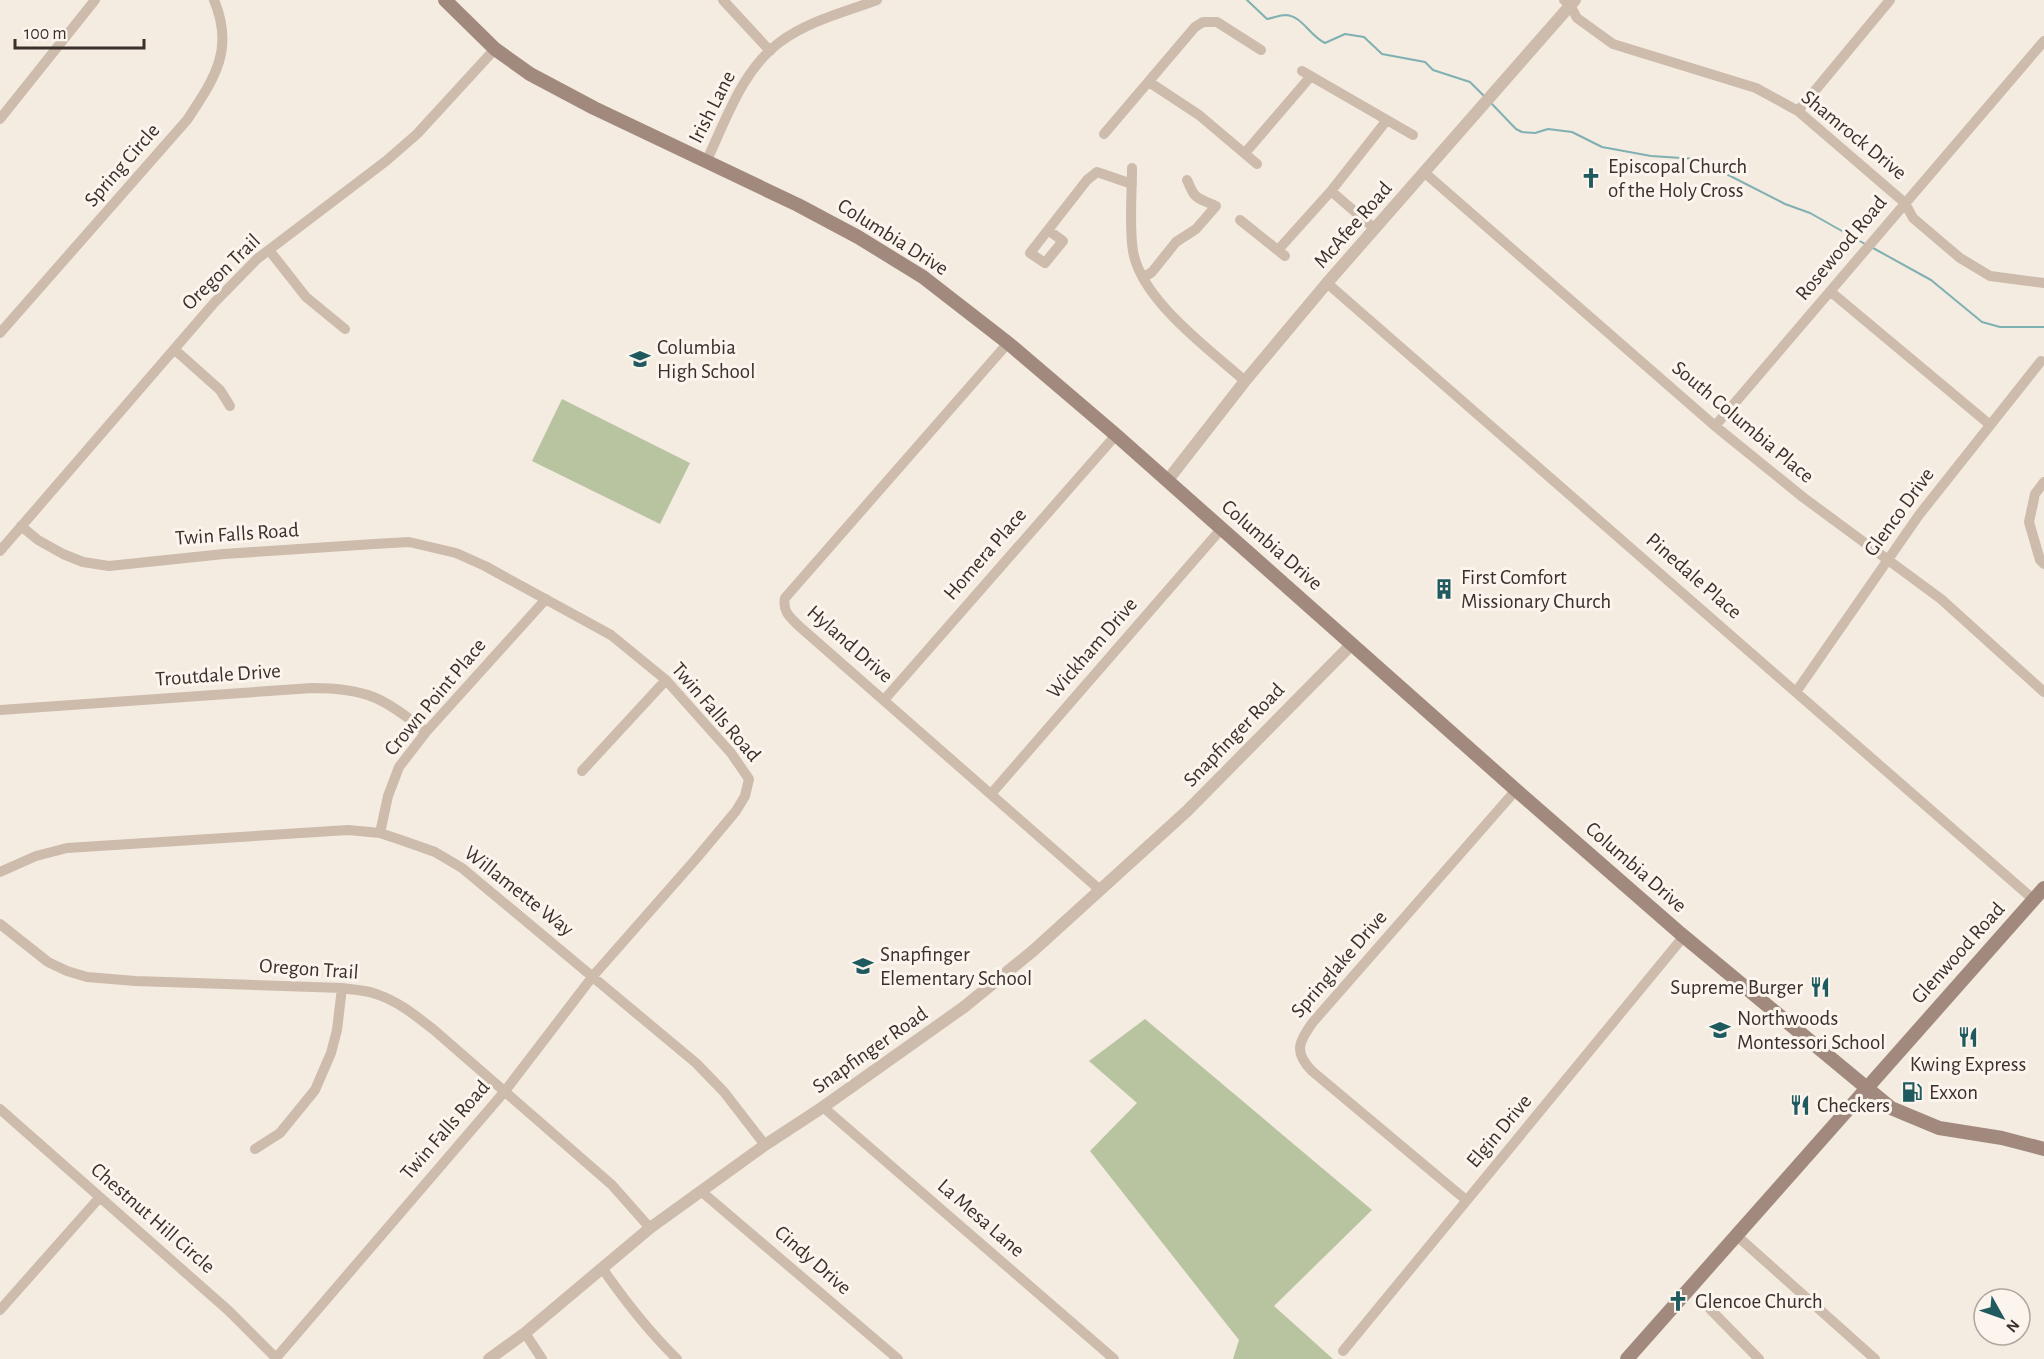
<svg xmlns="http://www.w3.org/2000/svg" width="2044" height="1359" viewBox="0 0 2044 1359" font-family="'Alegreya Sans',sans-serif">
  <style>
    .green { fill: #b8c4a0 }
    .lines { fill: none; stroke-linecap: round; stroke-linejoin: round }
    .stream { stroke: #7fb0b2; stroke-width: 2 }
    .minor { stroke: #cdbbac; stroke-width: 10 }
    .tertiary { stroke: #cdbbac; stroke-width: 12 }
    .secondary { stroke: #a18a7d; stroke-width: 14 }
    .labels { text-anchor: middle; dominant-baseline: central; stroke-width: 6; stroke-linejoin: round; paint-order: stroke }
    .street-label { font-size: 21px; fill: #3b302b; stroke: #fbf5ee }
    .poi-label { font-size: 21px; fill: #3b302b; stroke: #fbf5ee; text-anchor: start }
  </style>
  <rect width="100%" height="100%" fill="#f4ebe1"/>
  <!-- green -->
  <path class="green" d="M562,399L690,463L660,524L532,461Z
    M1145,1019L1372,1210L1274,1306L1333,1359H1233L1239,1340L1090,1151L1137,1103L1089,1061Z"/>
  <g class="lines">
    <!-- stream -->
    <path class="stream" d="M1247,0L1267,19C1273,18 1280,15 1286,15C1302,16 1310,36 1325,43L1345,34L1364,37L1382,54L1425,62L1433,70L1470,82L1485,97
      M1491,103L1516,129L1522,132L1535,133L1548,129L1572,132L1602,147L1651,156L1697,159L1785,204L1810,213L1865,244
      M1873,248L1931,280L1982,322L2000,327H2044"/>
    <!-- minor -->
    <path class="minor" d="M723,0L770,51
      M1564,0L1570,5L1577,18L1613,44L1756,88L1798,111L1905,203L1913,218L1960,258L1990,276L2044,283
      M1302,71L1413,135
      M1149,82L1199,115L1257,164
      M1798,111L1890,0
      M0,119L95,0
      M1104,134L1195,27L1203,22H1217L1261,50
      M1245,153L1311,76
      M706,162C726,120 742,70 780,42C808,21 845,12 877,0
      M1132,168C1132,191 1129,228 1133,251C1141,300 1209,349 1245,381
      M1425,173L1715,426L1804,498L1941,599L2044,692
      M1331,191L1375,229
      M1240,220L1285,256
      M1048,230L1063,241L1045,263L1030,253L1087,180L1097,172L1132,184
      M269,250L306,297L345,329
      M1278,250L1331,191L1387,120
      M1143,278L1152,272L1176,242L1196,229L1216,206C1209,202 1199,201 1194,194C1191,190 1189,184 1187,180
      M1327,283L2034,900
      M1831,292L1989,424
      M0,333L187,120C214,79 235,50 214,0
      M1008,343L785,598C782,612 791,618 800,627L1100,890
      M174,349L220,390L230,406
      M1715,426L2044,41
      M2044,482L2035,494L2029,522L2040,560L2044,564
      M21,526L38,540L63,554L83,562L109,566L224,554L374,544L409,542L456,553L485,566L611,635L666,680L731,753L749,779L745,796L736,811L695,860L593,976L505,1091L276,1358
      M0,551L214,303L257,259L386,161L417,134L495,49
      M1796,692L1919,515L2041,361
      M884,700L1116,435
      M0,710L312,688C366,688 385,698 426,732
      M582,771L666,680
      M991,794L1222,528
      M380,833L388,796L399,767L426,732L546,599
      M0,872L36,856L67,848L348,830L380,833L401,840L435,852L462,868L696,1063L724,1092L765,1145
      M0,924L48,962L67,971L87,977L135,981L342,988C353,990 366,990 376,994C398,1001 416,1016 434,1030L612,1185L650,1228
      M823,1107L1114,1359
      M0,1109L229,1311L277,1359
      M255,1149L280,1133L315,1090L331,1053L337,1030L342,988
      M702,1192L898,1359
      M1466,1200L1312,1071C1293,1052 1299,1041 1313,1022L1516,790
      M1736,1235L1875,1359
      M602,1268C625,1301 648,1331 677,1359
      M1710,1309L1759,1359
      M0,1310L100,1197
      M525,1333L542,1359
      M1343,1351L1684,936"/>
    <!-- tertiary -->
    <path class="tertiary" d="M1167,481L1245,381L1327,283L1575,0
      M489,1359L525,1333L650,1228L765,1145L823,1107L964,1007L1034,950L1187,811L1352,644"/>
    <!-- secondary -->
    <path class="secondary" d="M445,0L495,49L530,74L594,108L798,205L858,237L923,277L1008,343L1116,435L1516,790L1681,934L1891,1108L1939,1128L2002,1138L2044,1149
      M1627,1359L2044,888"/>
  </g>
  <!-- icons -->
  <defs>
    <g id="church-bare" transform="scale(1.62)"><path d="M-1.2-6h2.4v3.5h3.3v2.4h-3.3V6h-2.4V-.1h-3.3v-2.4h3.3Z" fill="#1f5a5e" stroke="#fbf5ee" stroke-width="2.5" paint-order="stroke"/></g>
    <g id="school-bare" transform="scale(1.62)"><path d="M0-5L7-2L0 1L-7-2ZM-4 1L0 2.5L4 1V4Q0 6-4 4Z" fill="#1f5a5e" stroke="#fbf5ee" stroke-width="2.5" paint-order="stroke"/></g>
    <g id="building-bare" transform="scale(1.62)"><path d="M-4-6H4V6H1V3H-1V6H-4ZM-2.5-4.3h1.7v1.8h-1.7ZM.8-4.3h1.7v1.8H.8ZM-2.5-1h1.7V.8h-1.7ZM.8-1h1.7V.8H.8Z" fill="#1f5a5e" stroke="#fbf5ee" stroke-width="2.5" paint-order="stroke"/></g>
    <g id="restaurant-bare" transform="scale(1.62)"><path d="M-5-6h1v4h1v-4h1v4h1v-4h1v5L-1.5 .5V6h-2V.5L-5-1ZM5-6V6H3V1.5H1.5Q1.5-4 5-6Z" fill="#1f5a5e" stroke="#fbf5ee" stroke-width="2.5" paint-order="stroke"/></g>
    <g id="fuel-bare" transform="scale(1.62)"><path d="M-5.5-6h7V0h2V4h1.3V-2.5L3-4.5l.8-.8L6-3V5H2.5V1h-1V6h-7ZM-4.2-4.7v3.2H.2V-4.7Z" fill="#1f5a5e" stroke="#fbf5ee" stroke-width="2.5" paint-order="stroke"/></g>
  </defs>
  <g fill-rule="evenodd">
    <use href="#church-bare" x="1591" y="178"/>
    <use href="#school-bare" x="640" y="359"/>
    <use href="#building-bare" x="1444" y="589"/>
    <use href="#school-bare" x="863" y="966"/>
    <use href="#restaurant-bare" x="1820" y="987"/>
    <use href="#school-bare" x="1720" y="1030"/>
    <use href="#restaurant-bare" x="1968" y="1037"/>
    <use href="#fuel-bare" x="1912" y="1092"/>
    <use href="#restaurant-bare" x="1800" y="1105"/>
    <use href="#church-bare" x="1678" y="1301"/>
  </g>
  <g class="labels">
    <!-- street labels -->
    <g class="street-label">
      <text transform="translate(712 107) rotate(-63)">Irish Lane</text>
      <text transform="translate(1854 135) rotate(39)">Shamrock Drive</text>
      <text transform="translate(122 165) rotate(-49)">Spring Circle</text>
      <text transform="translate(1353 225) rotate(-49)">McAfee Road</text>
      <text transform="translate(893 237) rotate(32)">Columbia Drive</text>
      <text transform="translate(1841 248) rotate(-50)">Rosewood Road</text>
      <text transform="translate(221 272) rotate(-44)">Oregon Trail</text>
      <text transform="translate(1743 422) rotate(40)">South Columbia Place</text>
      <text transform="translate(1899 512) rotate(-54)">Glenco Drive</text>
      <text transform="translate(237 534) rotate(-4)">Twin Falls Road</text>
      <text transform="translate(1272 545) rotate(41)">Columbia Drive</text>
      <text transform="translate(985 554) rotate(-49)">Homera Place</text>
      <text transform="translate(1694 576) rotate(41)">Pinedale Place</text>
      <text transform="translate(850 644) rotate(41)">Hyland Drive</text>
      <text transform="translate(1092 648) rotate(-49)">Wickham Drive</text>
      <text transform="translate(218 675) rotate(-4)">Troutdale Drive</text>
      <text transform="translate(435 697) rotate(-50)">Crown Point Place</text>
      <text transform="translate(716 712) rotate(49)">Twin Falls Road</text>
      <text transform="translate(1234 735) rotate(-46)">Snapfinger Road</text>
      <text transform="translate(1636 867) rotate(41)">Columbia Drive</text>
      <text transform="translate(519 891) rotate(38)">Willamette Way</text>
      <text transform="translate(1958 953) rotate(-48)">Glenwood Road</text>
      <text transform="translate(1339 964) rotate(-49)">Springlake Drive</text>
      <text transform="translate(309 969) rotate(4)">Oregon Trail</text>
      <text transform="translate(870 1050) rotate(-35)">Snapfinger Road</text>
      <text transform="translate(445 1130) rotate(-49)">Twin Falls Road</text>
      <text transform="translate(1499 1131) rotate(-50)">Elgin Drive</text>
      <text transform="translate(153 1218) rotate(41)">Chestnut Hill Circle</text>
      <text transform="translate(981 1218) rotate(41)">La Mesa Lane</text>
      <text transform="translate(813 1260) rotate(41)">Cindy Drive</text>
    </g>
    <!-- poi labels -->
    <g class="poi-label">
      <text x="1608" y="166">Episcopal Church<tspan x="1608" dy="24">of the Holy Cross</tspan></text>
      <text x="657" y="347">Columbia<tspan x="657" dy="24">High School</tspan></text>
      <text x="1461" y="577">First Comfort<tspan x="1461" dy="24">Missionary Church</tspan></text>
      <text x="880" y="954">Snapfinger<tspan x="880" dy="24">Elementary School</tspan></text>
      <text x="1803" y="987" text-anchor="end">Supreme Burger</text>
      <text x="1737" y="1018">Northwoods<tspan x="1737" dy="24">Montessori School</tspan></text>
      <text x="1968" y="1064" text-anchor="middle">Kwing Express</text>
      <text x="1929" y="1092">Exxon</text>
      <text x="1817" y="1105">Checkers</text>
      <text x="1695" y="1301">Glencoe Church</text>
    </g>
  </g>
  <!-- north arrow -->
  <g transform="translate(2002 1317) rotate(130)"><circle r="28" fill="#fbf5ee" stroke="#aea6a0" stroke-width="1.5"/>
  <path d="M0-4.5L10 22L0 15L-10 22Z" fill="#1f5a5e"/>
  <text y="-9" font-size="16" font-weight="bold" text-anchor="middle" fill="#3b302b">N</text>
  </g>
  <!-- scale -->
  <path d="M15 39v9h129v-9" fill="none" stroke="#3b302b" stroke-width="3"/>
  <text x="24" y="39" font-size="18" fill="#3b302b" stroke="#fbf5ee" stroke-width="4.5" paint-order="stroke">100 m</text>
</svg>
